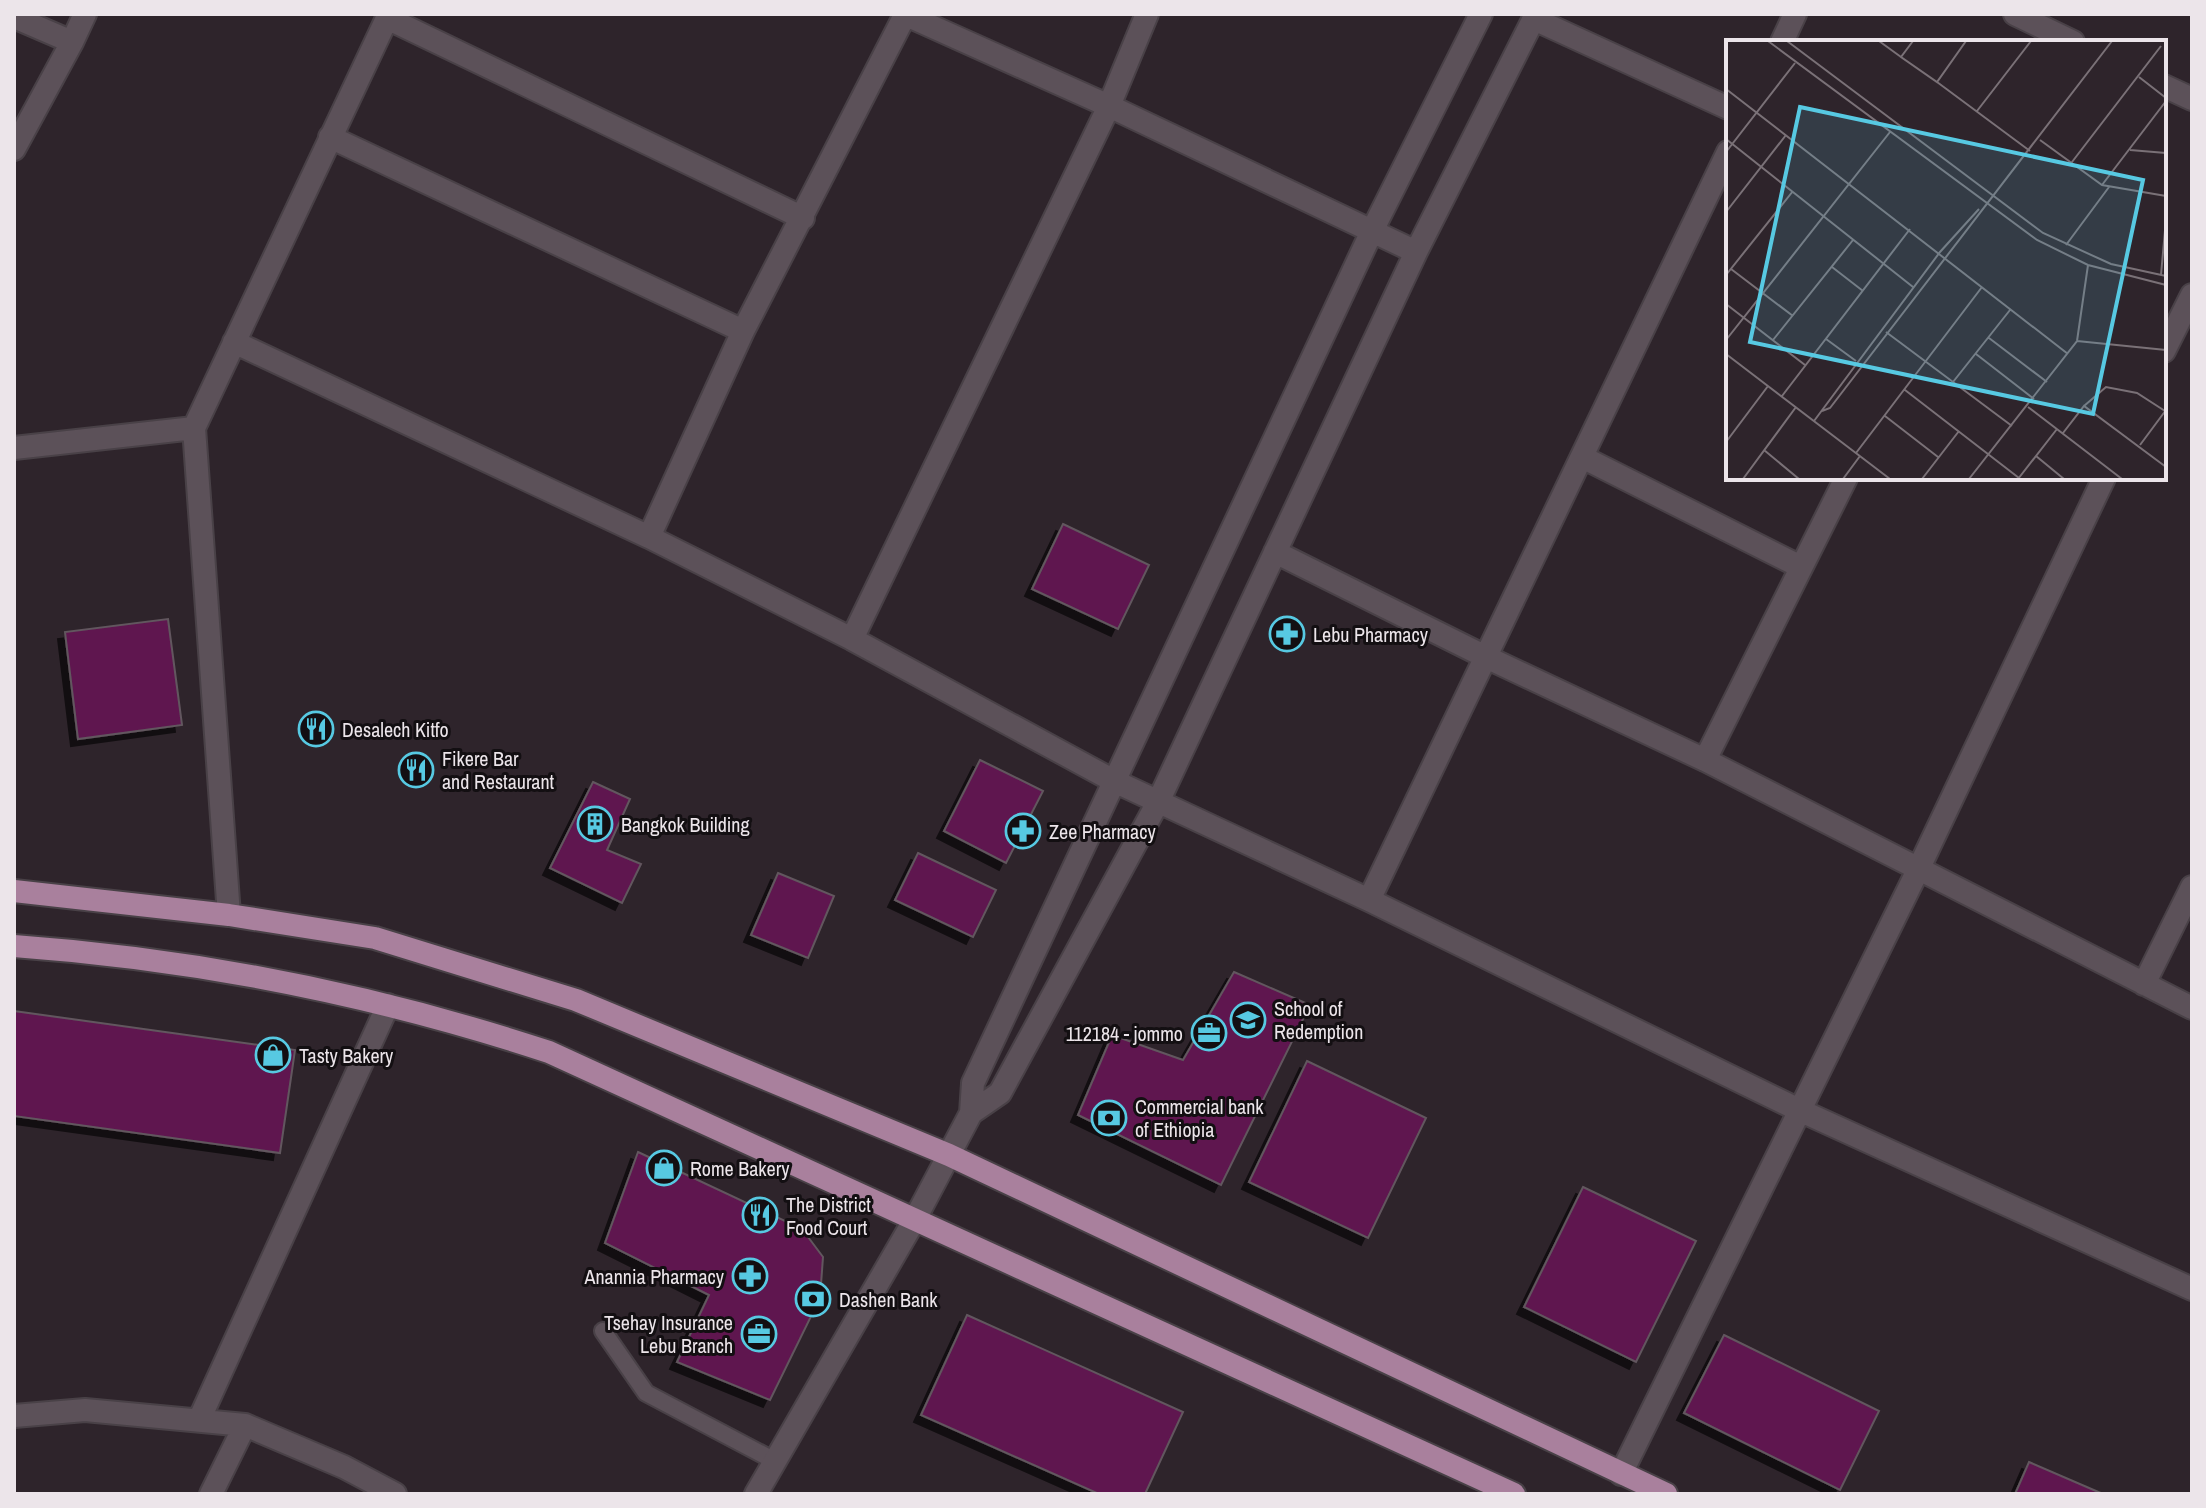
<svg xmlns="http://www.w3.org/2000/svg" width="2206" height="1508" viewBox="0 0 2206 1508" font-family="'Archivo Narrow',sans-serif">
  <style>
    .building { fill: #5e174f; stroke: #62575e; stroke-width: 2; filter: url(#shadow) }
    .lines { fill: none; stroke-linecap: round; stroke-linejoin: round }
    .service-casing { stroke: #494147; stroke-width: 20 }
    .minor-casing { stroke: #494147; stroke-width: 26 }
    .primary-casing { stroke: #494147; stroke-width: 26 }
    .service { stroke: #5c5159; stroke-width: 16 }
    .minor { stroke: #5c5159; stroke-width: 22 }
    .primary { stroke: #a9809d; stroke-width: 22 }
    .labels { text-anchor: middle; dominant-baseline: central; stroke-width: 6; stroke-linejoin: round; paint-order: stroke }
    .poi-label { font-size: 20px; fill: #ece5ea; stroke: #130f12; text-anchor: start }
    .inset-road { fill: none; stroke: #7a7177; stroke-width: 2 }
    .view { fill: #57c9e2; fill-opacity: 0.15; stroke: #57c9e2; stroke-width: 4 }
    .inset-edge { fill: none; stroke: #ece5ea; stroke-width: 4 }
  </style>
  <defs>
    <filter id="shadow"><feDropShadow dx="-7" dy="7" stdDeviation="0" flood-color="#0009"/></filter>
  </defs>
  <rect width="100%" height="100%" fill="#2e242b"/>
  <!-- building -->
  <path class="building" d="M1063,524L1149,565L1118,629L1032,589Z
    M168,619L182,725L78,739L65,632Z
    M980,760L1043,791L1006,863L944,831Z
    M593,782L630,799L607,850L641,864L622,903L550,868Z
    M918,853L996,890L973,937L895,900Z
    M778,873L834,896L808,958L751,935Z
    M1234,972L1310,1005L1221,1185L1078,1115L1112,1035L1183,1060Z
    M14,1011L295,1050L280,1153L14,1116Z
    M1307,1061L1426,1118L1368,1238L1249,1182Z
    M638,1152L802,1229L823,1257L820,1298L770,1400L677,1362L709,1295L605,1243Z
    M1583,1187L1696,1241L1636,1362L1524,1307Z
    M967,1315L1183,1412L1145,1494H1099L921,1415Z
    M1724,1335L1879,1411L1840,1490L1684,1413Z
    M2029,1462L2103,1494H2015Z"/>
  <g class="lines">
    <!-- service casing -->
    <g class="service-casing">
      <path id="service" d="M603,1331L646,1393L775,1461"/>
    </g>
    <!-- minor casing -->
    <g class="minor-casing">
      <path id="minor" d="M904,14L1109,106L1416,252
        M2015,14L2073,42
        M14,17L72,42L85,14
        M387,18L803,218
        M1534,19L1728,108
        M1782,42L1795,14
        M2164,86L2192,99
        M330,137L743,331
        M14,149L72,42
        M234,342L649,537L852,639L1114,781L1369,900L1799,1110L2192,1289
        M2164,351L2192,295
        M14,448L194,428
        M1582,457L1801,567
        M649,537L743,331L905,15
        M1275,552L1486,657L1705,760L2192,1008
        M852,639L1109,106L1147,14
        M1705,760L1846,478
        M1369,900L1728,152
        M229,915L194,428L389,14
        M2144,984L2192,887
        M971,1113L1000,1093L1158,802L1416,252L1536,14
        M14,1416L85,1410L245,1425L344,1467L395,1494
        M200,1418L388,1005
        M1621,1474L1918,870L2104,478
        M211,1494L245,1425
        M756,1494L915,1219L971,1113L973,1083L1372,231L1481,14"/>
    </g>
    <!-- primary casing -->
    <g class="primary-casing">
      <path id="primary" d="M14,891L229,915L375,938L576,1000L949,1155L1666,1494
        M14,946C195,959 376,995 549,1052L1514,1494"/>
    </g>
    <!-- service -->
    <use href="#service" class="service"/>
    <!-- minor -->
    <use href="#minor" class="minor"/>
    <!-- primary -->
    <use href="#primary" class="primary"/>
  </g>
  <!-- icons -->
  <defs>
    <g id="pharmacy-ring" transform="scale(1.8)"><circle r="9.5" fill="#130f12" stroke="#57c9e2" stroke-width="1.5"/><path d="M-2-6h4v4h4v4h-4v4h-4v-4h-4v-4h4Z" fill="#57c9e2"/></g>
    <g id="restaurant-ring" transform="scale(1.8)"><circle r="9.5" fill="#130f12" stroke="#57c9e2" stroke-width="1.5"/><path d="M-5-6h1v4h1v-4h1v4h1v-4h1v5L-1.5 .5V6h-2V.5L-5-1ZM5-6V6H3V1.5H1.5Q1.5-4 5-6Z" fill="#57c9e2"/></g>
    <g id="building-ring" transform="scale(1.8)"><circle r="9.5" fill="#130f12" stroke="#57c9e2" stroke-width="1.5"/><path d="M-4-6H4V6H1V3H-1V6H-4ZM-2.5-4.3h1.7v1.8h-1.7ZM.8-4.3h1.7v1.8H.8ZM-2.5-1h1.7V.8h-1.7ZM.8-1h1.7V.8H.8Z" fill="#57c9e2"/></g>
    <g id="school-ring" transform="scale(1.8)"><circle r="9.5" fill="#130f12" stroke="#57c9e2" stroke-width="1.5"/><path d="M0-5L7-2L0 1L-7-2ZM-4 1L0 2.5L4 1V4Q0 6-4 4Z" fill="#57c9e2"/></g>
    <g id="office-ring" transform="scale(1.8)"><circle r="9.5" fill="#130f12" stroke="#57c9e2" stroke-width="1.5"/><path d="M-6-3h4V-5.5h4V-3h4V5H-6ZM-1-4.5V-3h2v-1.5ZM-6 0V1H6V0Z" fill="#57c9e2"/></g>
    <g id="shop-ring" transform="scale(1.8)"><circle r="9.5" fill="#130f12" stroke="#57c9e2" stroke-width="1.5"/><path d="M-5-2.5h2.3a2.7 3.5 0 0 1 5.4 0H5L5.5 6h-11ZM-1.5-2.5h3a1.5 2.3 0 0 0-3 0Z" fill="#57c9e2"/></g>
    <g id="bank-ring" transform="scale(1.8)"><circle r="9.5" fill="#130f12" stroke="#57c9e2" stroke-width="1.5"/><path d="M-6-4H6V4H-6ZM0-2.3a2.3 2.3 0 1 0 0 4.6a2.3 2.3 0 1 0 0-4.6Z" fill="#57c9e2"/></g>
  </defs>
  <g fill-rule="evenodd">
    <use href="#pharmacy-ring" x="1287" y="634"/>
    <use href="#restaurant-ring" x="316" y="729"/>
    <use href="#restaurant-ring" x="416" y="770"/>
    <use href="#building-ring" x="595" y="824"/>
    <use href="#pharmacy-ring" x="1023" y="831"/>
    <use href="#school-ring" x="1248" y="1020"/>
    <use href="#office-ring" x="1209" y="1033"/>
    <use href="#shop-ring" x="273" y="1055"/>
    <use href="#bank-ring" x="1109" y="1118"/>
    <use href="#shop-ring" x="664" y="1168"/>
    <use href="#restaurant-ring" x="760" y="1215"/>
    <use href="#pharmacy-ring" x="750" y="1276"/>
    <use href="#bank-ring" x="813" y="1299"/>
    <use href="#office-ring" x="759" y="1334"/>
  </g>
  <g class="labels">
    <!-- poi labels -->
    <g class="poi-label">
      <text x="1313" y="634">Lebu Pharmacy</text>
      <text x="342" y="729">Desalech Kitfo</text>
      <text x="442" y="758">Fikere Bar<tspan x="442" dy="23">and Restaurant</tspan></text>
      <text x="621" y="824">Bangkok Building</text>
      <text x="1049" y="831">Zee Pharmacy</text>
      <text x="1274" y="1008">School of<tspan x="1274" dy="23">Redemption</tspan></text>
      <text x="1183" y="1033" text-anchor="end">112184 - jommo</text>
      <text x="299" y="1055">Tasty Bakery</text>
      <text x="1135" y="1106">Commercial bank<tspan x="1135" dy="23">of Ethiopia</tspan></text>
      <text x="690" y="1168">Rome Bakery</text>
      <text x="786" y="1204">The District<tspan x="786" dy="23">Food Court</tspan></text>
      <text x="724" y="1276" text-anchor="end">Anannia Pharmacy</text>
      <text x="839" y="1299">Dashen Bank</text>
      <text x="733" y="1322" text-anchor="end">Tsehay Insurance<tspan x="733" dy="23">Lebu Branch</tspan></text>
    </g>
  </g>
  <!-- overview -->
  <g transform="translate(1726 40)">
    <rect width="440" height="440" fill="#2e242b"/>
    <path class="inset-road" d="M42,1L311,200L362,225L440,245M61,1L317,193L385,224L440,236M153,1L175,17M187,1L175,17L211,42L240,1M413,37L440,58M211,42L304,111M0,49L342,314M251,71L305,1M0,99L187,247M314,100L376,145L440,156M404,110L440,113M0,112L69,23M346,122L435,6M376,145L440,61M0,172L60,95M340,205L383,147M106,227L137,251M5,229L67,276M0,235L67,151M435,235L440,179M0,264L79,325M160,292L286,386M263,298L321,342M100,299L130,321M0,300L164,92M47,300L127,200M351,301L440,310M0,314L164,439M250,314L308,359M227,342L284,270M179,350L293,438M56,356L184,189M358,366L380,347L411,353L439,371M302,367L396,439M96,371L104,368L386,1M159,376L212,417M88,381L214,212L253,169M337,393L358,366L440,427M0,402L42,346M414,405L440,370M38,410L73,439M130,413L256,247M310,416L338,439M17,439L70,367M117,439L134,416M196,439L233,391M243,439L351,301L362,225M292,439L331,389"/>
    <path class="view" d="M74,67L417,140L367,374L24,302Z"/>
    <rect width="440" height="440" class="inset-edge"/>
  </g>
  <!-- border -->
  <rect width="2206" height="1508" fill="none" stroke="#ece5ea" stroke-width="32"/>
</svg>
